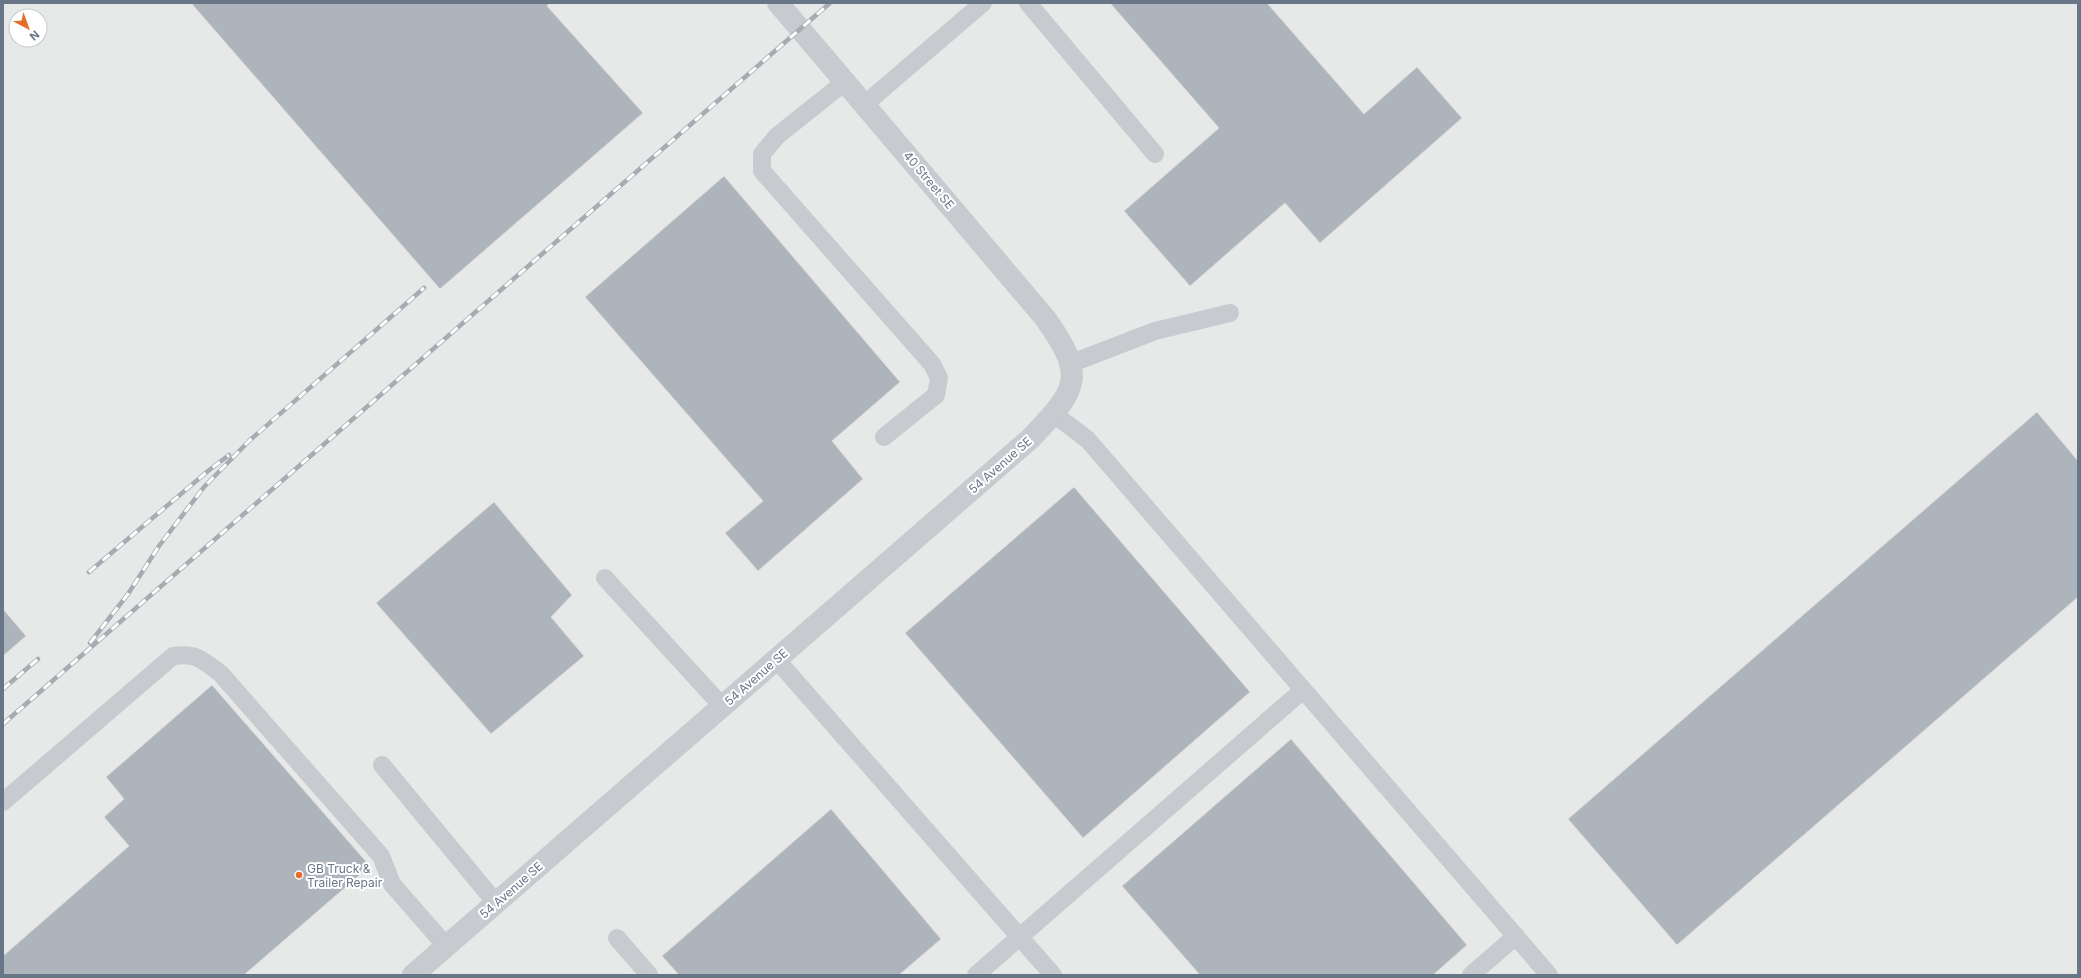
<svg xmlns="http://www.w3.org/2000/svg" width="2081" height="978" viewBox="0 0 2081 978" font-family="Inter,sans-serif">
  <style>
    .built { fill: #e7e8e8; fill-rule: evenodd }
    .building { fill: #aeb4bc; stroke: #dbdbd9 }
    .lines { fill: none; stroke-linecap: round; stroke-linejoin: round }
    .lane { stroke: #c7cace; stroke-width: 18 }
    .street { stroke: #c7cace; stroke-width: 22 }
    .rail-casing { stroke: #a7acb3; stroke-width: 4.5 }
    .rail { stroke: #fff; stroke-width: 3; stroke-dasharray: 9; stroke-linecap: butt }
    .poi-dot { fill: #e46e2c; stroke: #fff; stroke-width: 1.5 }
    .labels { text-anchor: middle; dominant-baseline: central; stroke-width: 4; stroke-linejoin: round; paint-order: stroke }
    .street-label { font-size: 12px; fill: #687688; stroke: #fff }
    .poi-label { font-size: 12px; fill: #687688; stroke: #fff; text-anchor: start }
  </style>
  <rect width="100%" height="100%" fill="#f9f9f7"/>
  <!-- built -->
  <path class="built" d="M3,3H2078V975H3ZM16,16H40V40H16Z"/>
  <!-- building -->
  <path class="building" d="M191,3H549L547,6L643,113L440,289Z
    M1110,3H1267L1364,114L1417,67L1462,118L1320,243L1285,203L1190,286L1124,211L1219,128Z
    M724,176L900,382L832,441L863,479L758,571L725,533L763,501L585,297Z
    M2037,412L2078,461V597L1677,945L1568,819Z
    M1074,487L1250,692L1083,838L905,633Z
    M494,502L572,595L551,617L584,656L491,734L376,603Z
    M3,609L26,636L3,656Z
    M212,685L370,866L244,975H3V956L129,846L104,817L124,799L106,777Z
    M1291,739L1467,945L1433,975H1200L1122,886Z
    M831,809L941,939L899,975H679L662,956Z"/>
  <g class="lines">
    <!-- lane -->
    <path class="lane" d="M1028,3L1155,154
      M846,81L777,136L762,154V171L932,364L939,378L936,395L884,437
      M865,104L983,3
      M1072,363L1155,331L1230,313
      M1054,414L1088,440L1549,975
      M605,578L722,706
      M776,659L1053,975
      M382,765L496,903
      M3,802L173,656C198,653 202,660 221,674L381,856L392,884L446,946
      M617,938L649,975
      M976,975L1303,690
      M1471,975L1516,936"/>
    <!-- street -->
    <path class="street" d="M413,975L1030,439C1078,389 1087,377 1045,318L778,3"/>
    <!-- rail casing -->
    <g class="rail-casing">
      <path id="rail" d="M89,572L208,471L229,455
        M90,643L128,594L159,546L204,487L249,441L424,288
        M3,689L38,659
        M3,724L830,3"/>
    </g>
    <!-- rail -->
    <use href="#rail" class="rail"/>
  </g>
  <!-- markers -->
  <circle class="poi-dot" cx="299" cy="875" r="4"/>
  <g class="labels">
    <!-- street labels -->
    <g class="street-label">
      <text transform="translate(929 180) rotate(50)">40 Street SE</text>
      <text transform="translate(1000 465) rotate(-41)">54 Avenue SE</text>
      <text transform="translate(756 677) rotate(-41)">54 Avenue SE</text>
      <text transform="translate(511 890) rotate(-41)">54 Avenue SE</text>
    </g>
    <!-- poi labels -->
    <g class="poi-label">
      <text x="307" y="868">GB Truck &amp;<tspan x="307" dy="14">Trailer Repair</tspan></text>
    </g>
  </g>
  <!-- border -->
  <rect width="2081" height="978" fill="none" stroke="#687688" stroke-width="8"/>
  <!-- north arrow -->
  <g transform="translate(28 28) rotate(139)"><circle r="19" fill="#ffffff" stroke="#c3c8cf"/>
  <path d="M0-3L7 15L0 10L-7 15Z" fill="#e46e2c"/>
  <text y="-6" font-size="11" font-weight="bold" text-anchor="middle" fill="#687688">N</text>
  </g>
</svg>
